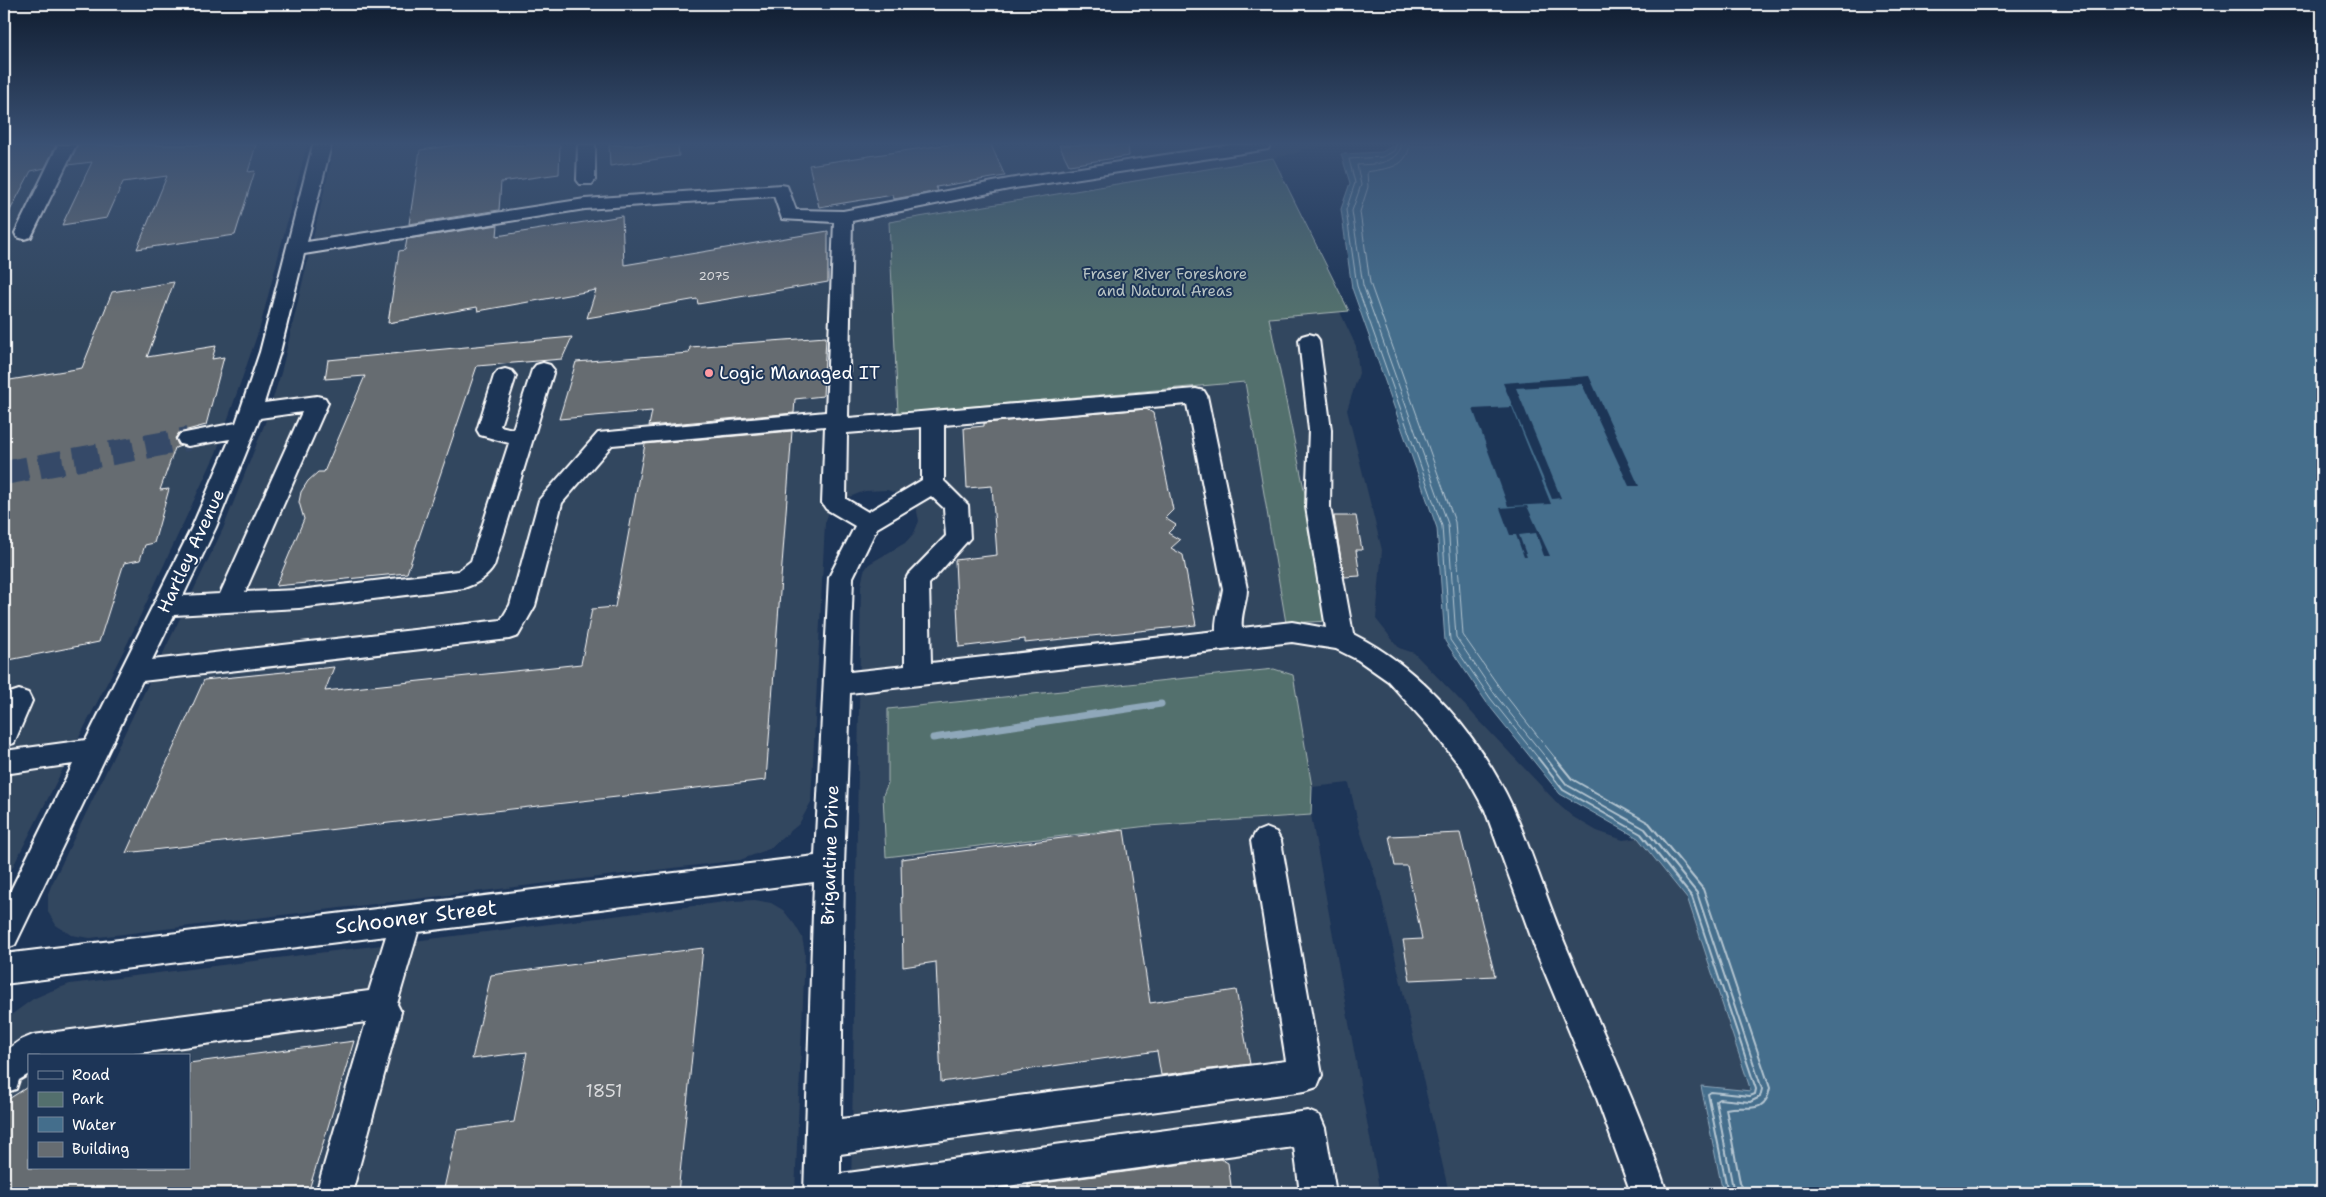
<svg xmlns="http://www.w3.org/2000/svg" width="2326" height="1197" viewBox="0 0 2326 1197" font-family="'Shantell Sans',sans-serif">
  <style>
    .built { fill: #33465f; fill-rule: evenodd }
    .green { fill: #536f6d; stroke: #a9b7b6 }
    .water { fill: #446e8c; stroke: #8fa8ba }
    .pier { fill: #1d3557 }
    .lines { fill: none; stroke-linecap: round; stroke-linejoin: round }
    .shore-far1 { stroke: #b4c5d1; stroke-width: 1 }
    .shore { stroke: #b4c5d1; stroke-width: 2 }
    .stream { stroke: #8fa8ba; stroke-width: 7 }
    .building { fill: #666c71; stroke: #fff }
    .minor-tunnel { stroke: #344968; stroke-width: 24; stroke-dasharray: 24 12; stroke-linecap: butt }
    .minor-casing { stroke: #fff; stroke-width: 4 }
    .minor { fill: #1d3557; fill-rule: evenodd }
    .poi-dot { fill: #ff9aa2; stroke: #1d3557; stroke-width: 2 }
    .labels { text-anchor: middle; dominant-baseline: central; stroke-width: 4; stroke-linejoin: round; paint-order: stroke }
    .far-number-label { font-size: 12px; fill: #d9dadc }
    .far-park-label { font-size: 15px; fill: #bac5c5; stroke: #1d3557 }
    .poi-label { font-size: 18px; fill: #fff; stroke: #1d3557; text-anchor: start }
    .street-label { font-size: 18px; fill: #fff; stroke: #1d3557 }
    .near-number-label { font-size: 18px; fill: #d9dadc }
    .near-street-label { font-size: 21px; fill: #fff; stroke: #1d3557 }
  </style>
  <rect width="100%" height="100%" fill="#1d3557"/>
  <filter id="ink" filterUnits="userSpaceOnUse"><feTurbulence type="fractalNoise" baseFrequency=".02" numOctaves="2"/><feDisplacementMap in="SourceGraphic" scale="10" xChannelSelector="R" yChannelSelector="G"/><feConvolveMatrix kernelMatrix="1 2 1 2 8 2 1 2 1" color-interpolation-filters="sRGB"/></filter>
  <g filter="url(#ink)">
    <!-- built -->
    <path class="built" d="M4,145H307L260,327L216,453L128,642L4,884V291L11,289L4,290Z
      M335,145H1333L1301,149V152L1273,158L890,222L898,413L1245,382L1286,623L1331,621L1268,318L1340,312L1356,346L1359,373L1347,410L1382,550L1376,619L1399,648L1414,653L1456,696L1560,806L1573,817L1597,831L1623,840L1638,838L1688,900L1752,1091L1701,1086L1723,1193H1449L1380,891L1359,827L1349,783L1312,787L1293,675L1274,669L889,709L888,783L883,795L1148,826L1311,815L1380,1193H851L861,586L864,571L869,564L905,543L914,533L919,521L916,507L912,501L904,496L887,490L865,491L844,499L829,512L825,523L811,802L799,824L769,849L740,860L90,938L71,935L56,925L48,912V894L51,886L223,529L265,423L281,373Z
      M755,900L771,903L783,910L795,925L802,937L805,953L795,1193H4V1020L33,999L51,991L70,984L733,901ZM29,1056H189V1168H29Z"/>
    <!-- green -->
    <path class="green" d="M1273,158L1349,311L1269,318L1331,621L1286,623L1245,382L898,413L889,222Z
      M1274,669L1293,675L1312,787L1311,815L1148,826L886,857L883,795L888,783V709Z"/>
    <!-- water -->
    <path class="water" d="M1394,145H2322V1193H1723L1701,1086L1751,1091L1688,900L1638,838L1560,794L1487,703L1445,641L1437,528L1352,288L1341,209L1350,183L1341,154L1382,152Z"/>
    <!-- pier -->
    <path class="pier" d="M1589,376L1639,486H1629L1582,384L1516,388L1561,498L1552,499L1503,383Z
      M1512,407L1551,504L1508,506L1473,409Z
      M1527,506L1550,556H1544L1536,533L1519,535L1527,557H1524L1516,535H1510L1500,508Z"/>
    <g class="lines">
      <!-- shore-far1 -->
      <path class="shore-far1" d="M1396,145L1394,151L1383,157L1349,159L1355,183L1346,210L1357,286L1442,526L1450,640L1491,699L1539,759
        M1402,145C1395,165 1375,164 1357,165L1361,185L1352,211L1363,285L1448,524L1456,637L1496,696L1547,759
        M1410,145C1406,169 1387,168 1367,172L1368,187L1360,212L1370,283L1455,522L1463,635L1502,691L1556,759"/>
      <!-- shore -->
      <path class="shore" d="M1538,758L1563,790L1641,834L1692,897L1756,1089L1755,1094L1750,1096L1711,1092L1708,1094L1728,1193
        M1546,758L1567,785L1645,829L1697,893L1762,1089L1760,1097L1750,1102L1719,1099L1716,1101L1734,1193
        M1555,758L1572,779L1649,823L1703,889L1770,1088C1765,1117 1746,1104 1726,1109L1742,1193"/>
      <!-- stream -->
      <path class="stream" d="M933,738L1161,704"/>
    </g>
    <!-- building -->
    <path class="building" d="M4,145H56L45,168L31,171L4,222Z
      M78,145H256L248,172L255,171L235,235L137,249L167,176L123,182L107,218L62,225L92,162L68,165Z
      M456,145H560L559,174L501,182L499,210L409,224L420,150Z
      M609,145H678L679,156L610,166Z
      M943,145H991L1005,176L936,187L938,191L894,199L893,195L819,207L809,165Z
      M1059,145H1128L1129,156L1069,165Z
      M622,216L624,265L828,231V282L698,304L697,299L587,318L596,290L478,311L477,307L388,323L399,251L405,250L407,239L498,225L497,236Z
      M174,282L147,357L216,346L212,359L224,357L206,425L180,432L175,438L178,445L181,446L175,448L160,490L169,489L154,543L145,545L140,560L124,563L99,642L4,661V381L82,368L112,292Z
      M572,337L562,359L477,366L407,573L276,586L304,519L299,502L301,492L308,481L318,472H324L365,376L325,379L328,360Z
      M826,337L823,396L795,399L794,413L649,426L652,411L559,419L576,362L689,353L690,347Z
      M1146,409L1153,413L1173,510L1165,518L1176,525L1168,533L1180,540L1171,548L1183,555L1196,625L1025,643V639L959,647L955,560L997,555L992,486L967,488L964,428L984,426V423Z
      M792,431L766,780L126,853L204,680L334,667L325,691L581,664L592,609L615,607L645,444Z
      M1334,516H1356L1362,550H1356L1360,576L1344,577Z
      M1124,830L1150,1003L1236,990L1250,1064L1161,1075L1157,1051L941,1082L936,962L903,967L901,859Z
      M1460,833L1495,976L1410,980L1403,940L1422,939L1407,866H1395L1389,836Z
      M703,948L678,1193H443L457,1130L514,1122L527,1052L472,1059L491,975Z
      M354,1041L308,1193H4V1102L29,1086V1168H189V1063Z
      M1221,1159L1228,1163L1232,1193H1028V1185Z"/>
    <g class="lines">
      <!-- minor-tunnel -->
      <path class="minor-tunnel" d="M4,473L188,439"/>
      <!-- minor casing -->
      <g class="minor-casing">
        <path id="minor" d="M58,145H76L33,233L31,237L24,239L17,237L15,233Z
          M313,145H331L307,242L585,199L781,185L787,186L796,210L843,211L1009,179L1230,145H1270L1268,149L1262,150L1009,189L852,221L848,416L849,418L1196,389L1204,391L1207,396L1247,589C1247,602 1240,615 1242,628L1292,622L1326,628L1306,507L1309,430L1299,340L1302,336L1309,334L1316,336L1319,340L1331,430L1330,507L1353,634C1423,669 1479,736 1512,806C1534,856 1549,908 1571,958C1604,1036 1641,1113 1667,1193H1631L1595,1093L1538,956L1485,810L1463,770L1432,730L1388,681L1358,660L1336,649L1292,642L850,693L844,867L841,1119L1286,1061L1251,841L1256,832L1266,828L1276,832L1281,841L1322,1075L1317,1087L1305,1091L840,1154V1174L1308,1111L1320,1116L1325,1128L1336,1193H1300L1294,1147L955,1193H804L814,882L418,932L397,1004L401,1012L352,1193H316L366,1022L117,1056H29V1074L19,1080L16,1089L4,1093V1052L21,1040L33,1035L369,991L386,936L4,984V954L815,856L829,577L855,526L826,509L822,503L825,426L612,445L562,503L535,606L518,636L509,639L142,681L15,945L4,949V904L73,764L4,774V751L86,740L192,527L230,439L188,446L180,444L177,439L180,434L236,423L260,352ZM774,196L782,219L834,222L826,412L598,433L539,500L510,605L501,620L152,660L174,615L299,608L464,588C476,584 488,577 494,566L554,370L550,365L543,363L536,365L532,370L513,429L500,426L516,376L512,371L505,369L498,371L494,376L477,430L480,435L509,443L471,561L458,571L299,590L245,592L328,403L325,398L317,396L264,403L280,352L304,254L585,209ZM1187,404L1223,589C1221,603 1215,617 1216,631L931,663L929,584L970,538L968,505L944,481V425ZM302,412L220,594L183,596L216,527L260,418ZM922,427V480L868,512L846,499L847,433ZM931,496L944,508L946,536L908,575L905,581V666L850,672L853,577L877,528Z
          M578,145H595V180L592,184H580L577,180Z
          M19,690L28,693L32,701L14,743L4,746V705L10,693Z"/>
      </g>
      <!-- minor -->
      <use href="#minor" class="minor"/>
    </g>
  </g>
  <!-- sky -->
  <linearGradient id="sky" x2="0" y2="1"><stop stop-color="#101d30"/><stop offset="0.46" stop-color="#3a5174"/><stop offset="1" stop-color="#3a5174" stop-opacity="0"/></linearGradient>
  <rect width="2326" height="312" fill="url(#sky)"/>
  <!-- markers -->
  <circle class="poi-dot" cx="709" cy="373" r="5"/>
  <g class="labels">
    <!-- far-number labels -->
    <g class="far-number-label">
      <text x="714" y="276">2075</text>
    </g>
    <!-- far-park labels -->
    <g class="far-park-label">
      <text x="1165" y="274">Fraser River Foreshore<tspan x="1165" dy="17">and Natural Areas</tspan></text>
    </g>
    <!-- poi labels -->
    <g class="poi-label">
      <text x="719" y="373">Logic Managed IT</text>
    </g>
    <!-- street labels -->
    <g class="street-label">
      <text transform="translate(191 551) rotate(-65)">Hartley Avenue</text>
      <text transform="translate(830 855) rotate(-88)">Brigantine Drive</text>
    </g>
    <!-- near-number labels -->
    <g class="near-number-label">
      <text x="604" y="1091">1851</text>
    </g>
    <!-- near-street labels -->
    <g class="near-street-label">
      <text transform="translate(416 917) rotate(-7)">Schooner Street</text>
    </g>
  </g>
  <!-- margin -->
  <rect width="2326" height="1197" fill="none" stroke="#1d3557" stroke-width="20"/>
  <rect x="10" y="10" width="2306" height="1177" fill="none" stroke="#fff" stroke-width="2" filter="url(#ink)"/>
  <!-- legend -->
  <rect x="28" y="1054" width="162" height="115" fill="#1d3557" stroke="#77869a"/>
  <rect x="38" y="1071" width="25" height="8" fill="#1d3557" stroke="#77869a"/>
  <text x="72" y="1080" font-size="15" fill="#ffffff">Road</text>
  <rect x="38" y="1092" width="25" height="15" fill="#536f6d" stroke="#77869a"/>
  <text x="72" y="1104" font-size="15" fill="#ffffff">Park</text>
  <rect x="38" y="1117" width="25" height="15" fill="#446e8c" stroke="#77869a"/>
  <text x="72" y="1130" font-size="15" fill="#ffffff">Water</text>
  <rect x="38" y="1142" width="25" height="15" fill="#666c71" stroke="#77869a"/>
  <text x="72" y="1154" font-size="15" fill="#ffffff">Building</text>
</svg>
